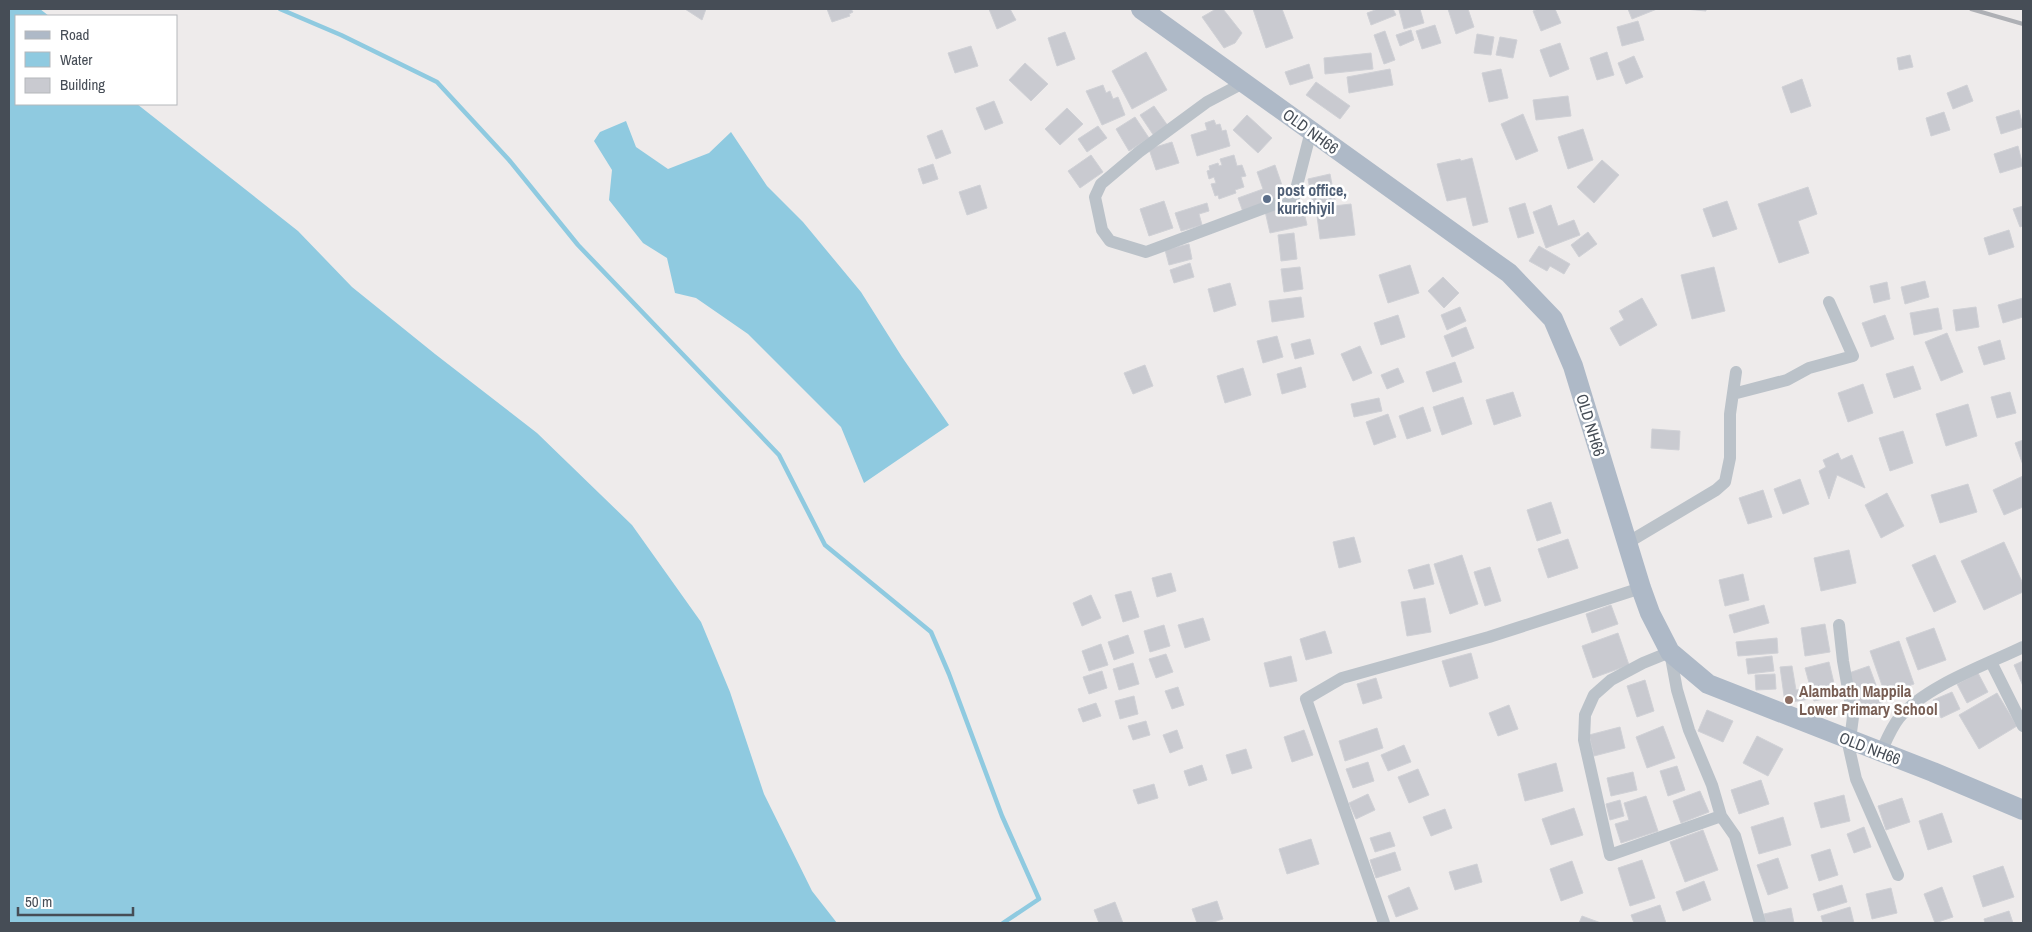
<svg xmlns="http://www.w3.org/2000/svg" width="2032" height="932" viewBox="0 0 2032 932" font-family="'Archivo Narrow',sans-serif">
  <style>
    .water { fill: #8fcae0 }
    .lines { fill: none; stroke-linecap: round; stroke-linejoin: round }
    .stream { stroke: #8fcae0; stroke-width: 4.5 }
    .building { fill: #c9cad0; stroke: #d0d1d6 }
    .street { stroke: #bbc2c9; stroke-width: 12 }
    .primary { stroke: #aeb9c7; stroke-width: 20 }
    .rail { stroke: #aeb0b5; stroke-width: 4 }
    .service-dot { fill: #5c6f8a; stroke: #fff; stroke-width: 2 }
    .education-dot { fill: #8d6e63; stroke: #fff; stroke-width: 2 }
    .labels { text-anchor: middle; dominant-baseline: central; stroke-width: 5; stroke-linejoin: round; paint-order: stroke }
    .street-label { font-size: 16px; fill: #464d56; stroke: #fff }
    .service-label { font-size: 16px; font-weight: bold; fill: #4e5e75; stroke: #fff; text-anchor: start }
    .education-label { font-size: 16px; font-weight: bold; fill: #785e54; stroke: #fff; text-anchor: start }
  </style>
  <rect width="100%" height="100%" fill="#eeebeb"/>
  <!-- water -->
  <path class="water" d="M9,9H40L49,16H16V104H137L298,231L352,287L435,354L537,433L632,525L701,622L730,692L764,794L812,891L837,923H9Z
    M626,121L636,147L668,169L709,153L731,132L767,186L803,222L861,292L902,357L949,425L864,483L841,427L748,334L696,298L675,293L667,258L643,243L609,200L612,170L594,141L600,132Z"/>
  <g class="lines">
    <!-- stream -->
    <path class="stream" d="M280,9L341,35L437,82L509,160L578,245L779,455L825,545L931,632L949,674L1002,816L1039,899L1003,923"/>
  </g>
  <!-- building -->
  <path class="building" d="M685,9H706L702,20Z
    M827,9H851L853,12L849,14L850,16L832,22Z
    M989,9H1010L1016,20L997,29Z
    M1216,9H1223L1242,33L1235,43L1224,48L1202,17Z
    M1253,9H1282L1293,38L1266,48Z
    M1378,9H1393L1396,15L1371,25L1367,13Z
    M1402,9H1420L1424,23L1404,29L1399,10Z
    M1448,9H1468L1474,27L1456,34Z
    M1538,9H1555L1561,23L1541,31L1533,11Z
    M1628,9H1657L1632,19Z
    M1685,9H1706V11Z
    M1638,21L1644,40L1622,46L1617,27Z
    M1435,25L1441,43L1422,49L1416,31Z
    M1411,30L1414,40L1400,46L1396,35Z
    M1385,31L1395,60L1384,64L1374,35Z
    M1065,32L1075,59L1057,66L1048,38Z
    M1477,34L1494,37L1491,55L1474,53Z
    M1500,37L1517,40L1513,58L1496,55Z
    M1560,43L1569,69L1550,77L1540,50Z
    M971,46L978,66L955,73L948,53Z
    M1146,52L1167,90L1132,109L1112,71Z
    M1607,52L1614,75L1597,80L1590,58Z
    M1371,53L1373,69L1325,74L1324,58Z
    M1910,55L1913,67L1899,70L1897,58Z
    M1634,56L1643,77L1626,84L1618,63Z
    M1025,63L1048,84L1031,101L1009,80Z
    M1309,64L1313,78L1290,85L1285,72Z
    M1390,69L1393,85L1349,93L1347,77Z
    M1501,69L1508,98L1489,102L1482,73Z
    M1802,79L1811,106L1791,113L1782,87Z
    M1316,82L1350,106L1340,119L1306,95Z
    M1103,85L1106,93L1110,91L1113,99L1118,97L1125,115L1102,125L1086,91Z
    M1967,85L1973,101L1953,109L1947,93Z
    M1568,96L1571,116L1536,120L1533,100Z
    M994,101L1003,123L985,130L976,108Z
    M1154,106L1168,126L1154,136L1140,115Z
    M1067,108L1083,124L1060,145L1045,129Z
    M2019,110L2023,127L2001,134L1996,117Z
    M1944,112L1950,130L1931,136L1926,118Z
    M1523,114L1538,151L1516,160L1501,124Z
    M1247,115L1272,138L1258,153L1233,130Z
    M1135,117L1149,138L1129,151L1116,129Z
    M1214,120L1216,125L1220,124L1222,131L1226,130L1230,146L1197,156L1191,135L1207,130L1205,123Z
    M1098,126L1107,138L1087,152L1078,139Z
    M1583,129L1593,160L1568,169L1558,137Z
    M942,130L951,153L936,159L927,136Z
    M1172,142L1179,163L1156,170L1149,149Z
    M2018,146L2023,166L2000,173L1994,154Z
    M1091,155L1103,172L1080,188L1068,171Z
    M1234,155L1237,166L1242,165L1246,176L1241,177L1244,187L1235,190L1236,193L1219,199L1218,195L1215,196L1211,184L1216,183L1214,177L1209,179L1207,171L1210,170L1209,166L1218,163L1219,166L1222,165L1220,159Z
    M1472,158L1488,222L1473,226L1466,197L1447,201L1437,164L1460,159L1461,161Z
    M1602,160L1619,175L1594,203L1577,187Z
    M933,164L938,179L923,184L918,169Z
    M1275,165L1286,197L1243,212L1238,198L1263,189L1257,172Z
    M1330,174L1335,200L1313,205L1308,179Z
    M980,185L987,208L967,215L959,192Z
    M1808,187L1817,214L1798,221L1809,253L1779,263L1758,204Z
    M1164,201L1173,228L1149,236L1140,209Z
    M1727,201L1737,229L1713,237L1703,209Z
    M1207,203L1209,211L1199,214L1202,225L1181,231L1175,213Z
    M1302,203L1307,225L1270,233L1265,211Z
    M1525,203L1534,233L1518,238L1509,208Z
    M1351,204L1355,235L1320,239L1316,208Z
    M1551,205L1558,226L1574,220L1580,235L1546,248L1533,212Z
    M2023,206V226L2020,227L2013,209Z
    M2009,230L2014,247L1989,255L1984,238Z
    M1588,232L1597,244L1579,257L1571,245Z
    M1294,233L1297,259L1281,261L1278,235Z
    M1189,244L1192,259L1169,265L1165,250Z
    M1539,246L1570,264L1564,274L1550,266L1547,271L1529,261Z
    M1190,263L1194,277L1174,283L1170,270Z
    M1410,265L1419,293L1388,303L1379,275Z
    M1300,267L1303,289L1284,292L1281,269Z
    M1714,267L1725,311L1692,319L1681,275Z
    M1443,277L1459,293L1444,308L1428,291Z
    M1925,281L1929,297L1905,304L1901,287Z
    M1887,282L1890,299L1874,303L1870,286Z
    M1230,283L1236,305L1214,312L1208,289Z
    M1301,297L1304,317L1272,322L1269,301Z
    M1642,298L1657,325L1620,346L1610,328L1624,320L1619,311Z
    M2023,298V317L2003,323L1998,305Z
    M1460,307L1466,321L1447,330L1441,315Z
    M1976,307L1979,327L1956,331L1953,310Z
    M1938,308L1942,329L1914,335L1910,313Z
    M1398,315L1405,337L1381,345L1374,323Z
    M1885,315L1894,339L1871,347L1862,323Z
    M1466,327L1474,348L1452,357L1444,336Z
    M1947,333L1963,372L1941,381L1925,342Z
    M1277,336L1283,357L1263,363L1257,341Z
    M1310,339L1314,354L1295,359L1291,344Z
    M2000,340L2005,359L1984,365L1978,347Z
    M1360,346L1372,373L1353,381L1341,354Z
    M1455,362L1462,382L1433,392L1426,372Z
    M1145,365L1153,386L1133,394L1124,373Z
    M1913,366L1921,389L1894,398L1886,374Z
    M1301,367L1306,387L1282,394L1277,374Z
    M1243,368L1251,395L1225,403L1217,376Z
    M1398,368L1404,382L1387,389L1381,375Z
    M1863,384L1873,413L1848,422L1838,393Z
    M1513,392L1521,416L1494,425L1486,400Z
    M2010,392L2016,413L1997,418L1991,397Z
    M1463,397L1472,424L1442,435L1433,407Z
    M1379,398L1382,411L1354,417L1351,404Z
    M1968,404L1977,436L1946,446L1936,414Z
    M1423,407L1431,431L1407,439L1399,416Z
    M1388,414L1396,437L1374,445L1366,422Z
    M1652,429L1680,431L1679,450L1651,448Z
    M1903,431L1913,463L1890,471L1879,438Z
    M2023,440V465L2015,443Z
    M1838,453L1841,460L1852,455L1865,488L1837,475L1829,499L1819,471L1826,467L1823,460Z
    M2023,476V507L2004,515L1993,490Z
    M1800,479L1809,504L1783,514L1774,489Z
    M1968,484L1977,512L1940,523L1931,495Z
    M1763,490L1772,517L1748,524L1739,498Z
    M1887,493L1904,526L1881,538L1865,505Z
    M1551,502L1561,533L1537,541L1527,510Z
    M1354,537L1361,562L1339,568L1333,542Z
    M1568,539L1578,568L1548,578L1538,549Z
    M2004,542L2023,584V592L1984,610L1961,561Z
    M1849,550L1856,583L1821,591L1814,558Z
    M1462,555L1478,604L1450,614L1434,564Z
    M1935,555L1956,602L1934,612L1912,565Z
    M1429,564L1434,584L1414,589L1408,570Z
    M1490,567L1501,601L1485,606L1474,572Z
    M1171,573L1176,591L1157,597L1152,578Z
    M1743,574L1749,600L1725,606L1719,580Z
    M1131,591L1139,617L1123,622L1115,595Z
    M1091,595L1101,618L1082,626L1073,603Z
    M1425,598L1431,632L1407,636L1401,602Z
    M1611,605L1618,624L1592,633L1586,614Z
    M1764,605L1769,623L1734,633L1729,615Z
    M1203,618L1210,640L1185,648L1178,625Z
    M1825,624L1830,652L1805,656L1801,628Z
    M1164,625L1170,646L1150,652L1144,631Z
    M1934,628L1946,660L1918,670L1906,638Z
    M1325,631L1332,653L1306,660L1300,639Z
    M1618,633L1629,665L1593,678L1582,646Z
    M1128,635L1134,653L1114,660L1108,642Z
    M1777,638L1778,653L1738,656L1736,642Z
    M1899,641L1914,684L1885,694L1870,651Z
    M1101,644L1108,665L1089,671L1082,651Z
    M1471,653L1478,678L1450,687L1442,661Z
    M1166,654L1173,672L1156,678L1149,659Z
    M1291,656L1297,681L1270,687L1264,663Z
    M1772,656L1774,671L1748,674L1746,659Z
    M2023,661V686L2014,665Z
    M1829,662L1837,696L1814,701L1805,668Z
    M1133,663L1139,684L1119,690L1113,669Z
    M1792,666L1796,690L1809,688L1810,699L1785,703L1780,667Z
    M1869,666L1883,704L1860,713L1846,674Z
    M1102,671L1107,688L1089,694L1083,677Z
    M1978,673L1988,692L1967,703L1957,684Z
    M1775,674L1776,689L1756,690L1755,675Z
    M1376,678L1382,698L1363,704L1357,684Z
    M1645,680L1654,711L1637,717L1627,686Z
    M1178,687L1184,705L1172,709L1165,691Z
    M1952,692L1960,709L1941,718L1933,700Z
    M1997,693L2017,726L1979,749L1959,715Z
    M1134,696L1138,714L1120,719L1115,701Z
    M1096,703L1101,716L1083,722L1078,709Z
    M1509,705L1518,729L1498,736L1489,713Z
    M1707,710L1733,721L1723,742L1698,731Z
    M1146,721L1150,735L1133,740L1128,726Z
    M1663,726L1675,758L1647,768L1636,737Z
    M1620,727L1625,748L1594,756L1589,735Z
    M1377,728L1383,748L1345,761L1339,741Z
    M1177,730L1183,748L1170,753L1163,735Z
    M1304,730L1313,755L1292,762L1284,737Z
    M1757,736L1783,749L1768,776L1743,763Z
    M1404,745L1411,762L1388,771L1381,755Z
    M1246,749L1252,768L1232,774L1226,755Z
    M1368,762L1374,781L1353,788L1346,769Z
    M1556,763L1563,791L1525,801L1518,774Z
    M1202,765L1207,780L1189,786L1184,771Z
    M1677,766L1685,790L1668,796L1660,771Z
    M1418,769L1429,795L1409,803L1398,777Z
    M1633,772L1637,790L1611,796L1607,778Z
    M1761,780L1769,804L1739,814L1731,790Z
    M1154,784L1158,798L1138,804L1133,790Z
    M1700,791L1709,812L1681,823L1673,801Z
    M1368,794L1375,810L1356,819L1349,803Z
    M1844,795L1850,821L1821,828L1814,803Z
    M1646,796L1658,831L1621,843L1615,824L1629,820L1624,803Z
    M1902,798L1910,822L1886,830L1878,806Z
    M1620,800L1624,816L1610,820L1606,804Z
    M1574,808L1583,835L1551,845L1542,819Z
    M1445,809L1452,828L1431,836L1423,817Z
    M1942,813L1952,842L1928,850L1919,821Z
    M1783,817L1791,845L1759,854L1751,827Z
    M1864,827L1871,847L1854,853L1847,834Z
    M1703,830L1718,870L1685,882L1670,842Z
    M1390,832L1395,846L1375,852L1370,838Z
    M1311,839L1319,864L1287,874L1279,849Z
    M1830,849L1838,875L1819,881L1811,855Z
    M1395,852L1401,870L1376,878L1370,860Z
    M1778,858L1788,888L1768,895L1757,865Z
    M1642,860L1655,898L1630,906L1618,868Z
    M1572,861L1583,893L1561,901L1550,869Z
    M1477,864L1482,882L1455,890L1449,872Z
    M2003,866L2014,897L1983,907L1973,876Z
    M1704,881L1711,900L1683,911L1676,892Z
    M1842,885L1847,902L1818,911L1813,894Z
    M1409,887L1418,909L1396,917L1388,896Z
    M1942,887L1953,917L1935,923L1924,894Z
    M1891,888L1897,913L1872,919L1866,894Z
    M1217,901L1223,919L1210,923H1197L1192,909Z
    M1115,902L1123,923H1099L1094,910Z
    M1660,905L1666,923H1634L1631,915Z
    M1850,907L1854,923H1823L1821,916Z
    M1791,908L1794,923H1766L1764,914Z
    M2009,911L2013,923H1985L1984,919Z
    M1582,916L1601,923H1579Z"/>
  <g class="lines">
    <!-- street -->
    <path class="street" d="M1245,82L1207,102L1139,152L1101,184L1095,197L1102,230L1110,241L1146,252L1294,197L1311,131
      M1733,394L1787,380L1809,368L1853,356L1829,302
      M1627,543L1716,490L1725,482L1730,458V414L1736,372
      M1839,625L1843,661L1853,717L1850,740
      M1991,662L2023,726
      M1847,739L1856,779L1898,875
      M1881,752C1886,741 1891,728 1899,718C1925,686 1986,665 2023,647
      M1721,816L1610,855L1584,740L1585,715L1594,695L1611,680L1643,663L1670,652L1677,690L1689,730L1712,785L1721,816L1735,836L1760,923
      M1384,923L1306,699L1342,678L1489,637L1641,588"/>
    <!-- primary -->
    <path class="primary" d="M1141,9L1509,273L1553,319L1573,366L1641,588L1650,613L1670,652L1708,684L1933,772L2023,810"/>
    <!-- rail -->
    <path class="rail" d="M1971,9L2023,24"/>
  </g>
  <!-- markers -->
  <circle class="service-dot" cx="1267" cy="199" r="5"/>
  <circle class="education-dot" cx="1789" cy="700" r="5"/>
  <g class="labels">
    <!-- street labels -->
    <g class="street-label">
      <text transform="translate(1311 131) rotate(36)">OLD NH66</text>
      <text transform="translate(1591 425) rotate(73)">OLD NH66</text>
      <text transform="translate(1870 748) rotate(21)">OLD NH66</text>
    </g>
    <!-- service labels -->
    <g class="service-label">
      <text x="1277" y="190">post office,<tspan x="1277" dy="18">kurichiyil</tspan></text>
    </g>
    <!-- education labels -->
    <g class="education-label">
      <text x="1799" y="691">Alambath Mappila<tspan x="1799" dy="18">Lower Primary School</tspan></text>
    </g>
  </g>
  <!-- border -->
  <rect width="2032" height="932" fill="none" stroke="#464d56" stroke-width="20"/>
  <!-- legend -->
  <rect x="15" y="15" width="162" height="90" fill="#ffffff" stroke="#b5b8bb"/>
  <rect x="25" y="31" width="25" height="8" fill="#aeb9c7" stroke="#b5b8bb"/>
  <text x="60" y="40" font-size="15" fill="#464d56">Road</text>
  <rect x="25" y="52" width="25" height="15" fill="#8fcae0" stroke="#b5b8bb"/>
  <text x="60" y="65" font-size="15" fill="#464d56">Water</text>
  <rect x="25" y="78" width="25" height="15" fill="#c9cad0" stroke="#b5b8bb"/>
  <text x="60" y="90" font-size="15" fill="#464d56">Building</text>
  <!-- scale -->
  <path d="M18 907v8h115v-8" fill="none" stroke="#464d56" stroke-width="2.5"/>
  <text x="25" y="907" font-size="15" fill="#464d56" stroke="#ffffff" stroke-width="4" paint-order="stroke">50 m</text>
</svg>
